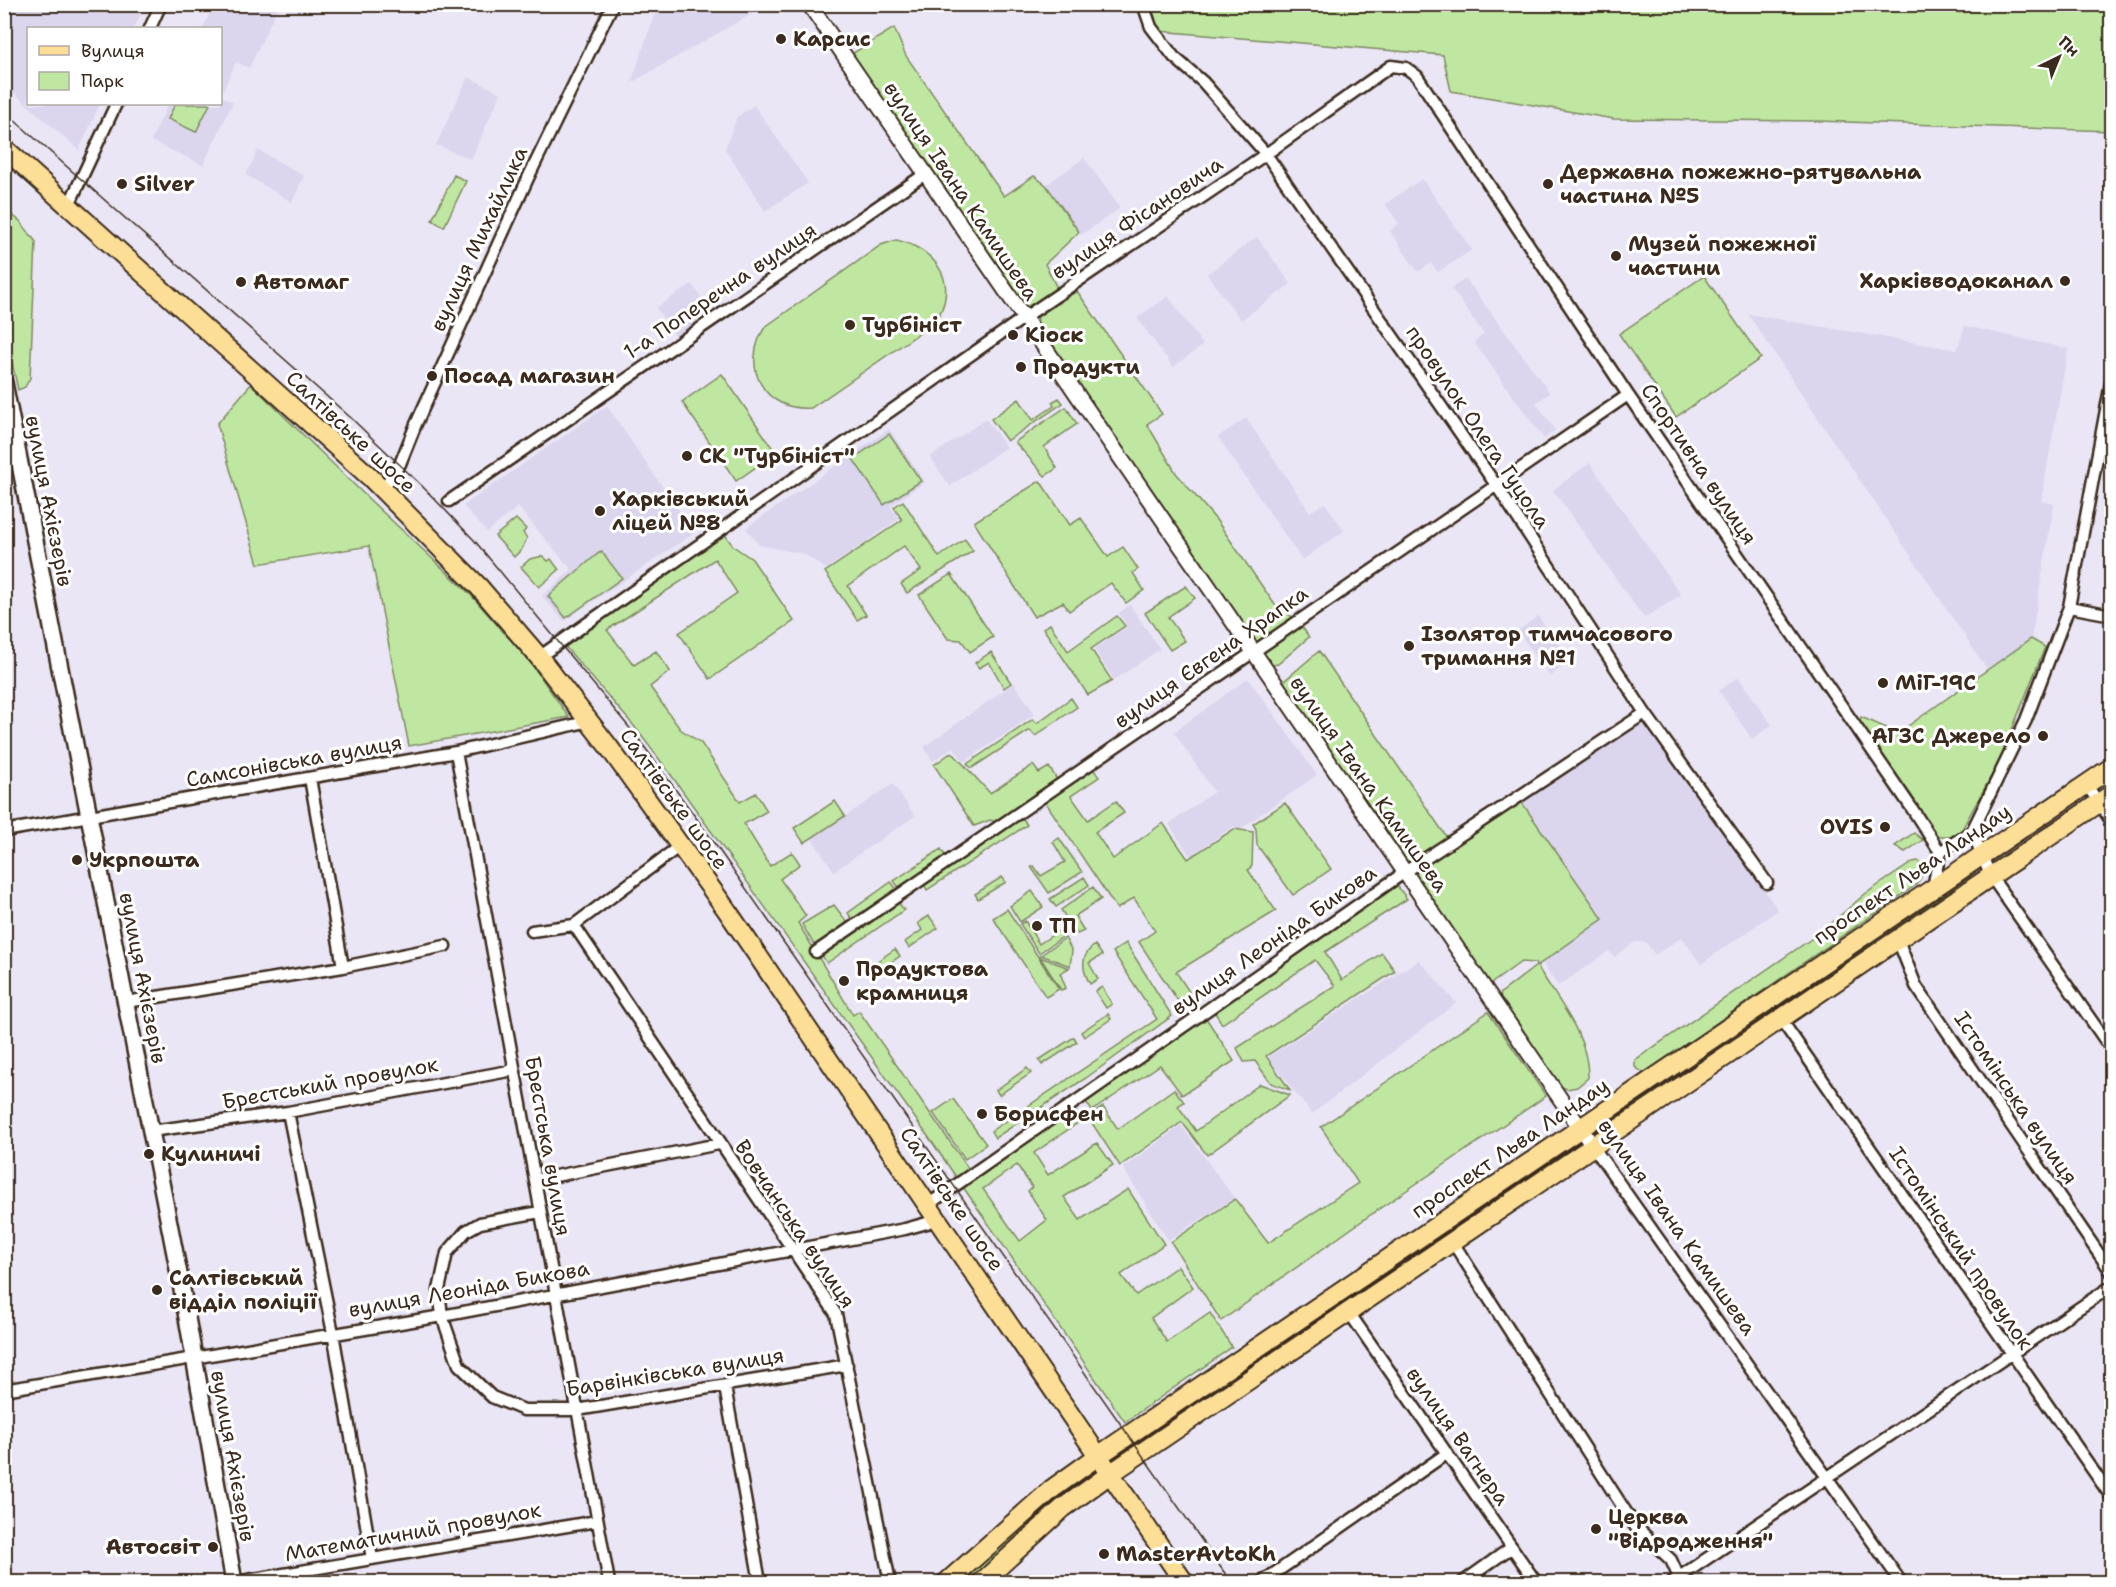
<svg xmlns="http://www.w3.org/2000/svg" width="2116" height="1587" viewBox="0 0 2116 1587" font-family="'Shantell Sans',sans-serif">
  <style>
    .built { fill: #dbd5ee }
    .green { fill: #c0e7a2; stroke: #7e8860; stroke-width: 1.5; fill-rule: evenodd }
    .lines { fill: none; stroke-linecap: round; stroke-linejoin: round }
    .minor-casing { stroke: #3b2a1e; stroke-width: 15 }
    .tertiary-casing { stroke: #3b2a1e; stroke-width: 18 }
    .secondary-casing { stroke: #3b2a1e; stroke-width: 20 }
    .primary-casing { stroke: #3b2a1e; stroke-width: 22 }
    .minor { stroke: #fff; stroke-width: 10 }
    .tertiary { stroke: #fff; stroke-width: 14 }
    .secondary { stroke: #fff; stroke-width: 15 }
    .primary { stroke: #fcde96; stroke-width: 18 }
    .tram { stroke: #3b2a1e; stroke-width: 1.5 }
    .poi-dot { fill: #3b2a1e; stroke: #fff; stroke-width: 2 }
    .labels { text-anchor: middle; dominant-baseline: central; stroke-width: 6; stroke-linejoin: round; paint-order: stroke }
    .poi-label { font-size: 21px; font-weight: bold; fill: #3b2a1e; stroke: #fff; text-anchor: start }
    .street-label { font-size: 21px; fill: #3b2a1e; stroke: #fff }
  </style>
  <rect width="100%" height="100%" fill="#eae6f5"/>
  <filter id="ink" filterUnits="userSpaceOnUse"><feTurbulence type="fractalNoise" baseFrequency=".0167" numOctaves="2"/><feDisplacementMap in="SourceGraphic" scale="12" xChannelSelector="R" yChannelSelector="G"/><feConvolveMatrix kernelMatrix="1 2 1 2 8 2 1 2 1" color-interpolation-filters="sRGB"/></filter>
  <g filter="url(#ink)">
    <!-- built -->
    <path class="built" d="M5,4L145,5L134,28H28V104H100L79,150L5,85Z
      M214,5H279L249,68L236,62L221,95L220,28H203Z
      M658,5V4L767,5L631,83Z
      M468,77L501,93L471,159L436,145Z
      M221,96L233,102L203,165L151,141L168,104H220Z
      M754,105L808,183L765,211L725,149L737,117Z
      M258,150L304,176L292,202L246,175Z
      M1084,158L1120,208L1081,235L1046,185Z
      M1422,179L1472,250L1438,272L1431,263L1418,272L1390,231L1399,223L1385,204Z
      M1257,237L1291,284L1241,320L1207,274Z
      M1466,279L1550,393L1536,403L1555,430L1544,439L1474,342L1484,334L1451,288Z
      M692,284L712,313L677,338L656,308Z
      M1168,296L1203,345L1173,367L1137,318Z
      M1748,314L1957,350L1965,326L2068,349L2041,501L2054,504L2031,639L1987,669Z
      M607,406L694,533L564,621L542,596L572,570L518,507L487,532L463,506Z
      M1246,418L1310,512L1325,503L1344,531L1302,560L1218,437Z
      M986,419L1006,447L950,486L930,457Z
      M889,429L925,482L890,506L899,519L840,560L826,569L804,554L759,545L746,528Z
      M1590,463L1681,595L1644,618L1553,490Z
      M1130,605L1160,649L1114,680L1094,649L1127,627L1119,613Z
      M1538,616L1570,661L1550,676L1518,631Z
      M1738,677L1772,725L1752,739L1719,691Z
      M1248,678L1317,775L1239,830L1234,826L1190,856L1169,824L1214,792L1174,732Z
      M1014,683L1035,714L964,762L953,747L933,761L924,747Z
      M1645,720L1778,910L1701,964L1682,937L1655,955L1646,942H1635L1614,957L1609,951L1558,986L1458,844Z
      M893,784L915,816L834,871L812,839Z
      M1419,960L1456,1003L1312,1114L1268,1057Z
      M1181,1125L1234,1198L1168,1240L1123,1168Z"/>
    <!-- green -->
    <path class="green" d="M1151,5H2111V131L1817,121L1614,119L1451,91L1443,55L1159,31Z
      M894,28L906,56L1004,196L1034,176L1046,185L1079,232L1045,264L1057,288L1032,306L1018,312L845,58Z
      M175,104H210L196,132L168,119Z
      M454,175L466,181L444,227L432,220Z
      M4,209L20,221L36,242L30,378L25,387L18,390L5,330Z
      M896,240C938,249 961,286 934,323L811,408C763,412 740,366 765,327L881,245Z
      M1704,276L1761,358L1676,417L1619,334Z
      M1077,291L1162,414L1147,424L1176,473L1217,521L1275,605L1298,621L1309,637L1278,664L1263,667L1037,327L1038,316Z
      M722,374L776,453L736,481L682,402Z
      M251,384L372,502L470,594L530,662L569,717L409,746L369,546L258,564L217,424Z
      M1059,398L1063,403L1007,441L991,419L1019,399L1033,420L1054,406L1052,402Z
      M1066,407L1077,424L1044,447L1057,468L1045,476L1015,442Z
      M889,434L921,481L884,505L853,459Z
      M1040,481L1070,525L1081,518L1108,557L1123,547L1138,569L1133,573L1144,590L1126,603L1111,583L1069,611L1063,602L1034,617L974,522Z
      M903,501L939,557L965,539L973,551L907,593L901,584L921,570L904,546L848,586L866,615L857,620L825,572L902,520L894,507Z
      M516,519L526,529L523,533L527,538L522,549L514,557L495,536Z
      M723,532L733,546L752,559L794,621L710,679L679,633L737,593L715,559L607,630L634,665L656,651L670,671L650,687L653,691L680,729L701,743L740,802L756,793L767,811L744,824L770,866L792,852L800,864L780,879L806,916L798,923L853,1015L859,1011L975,1178L1075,1110L1082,1120L1034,1153L1048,1175L1097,1143L1113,1165L1064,1197L1080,1220L1128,1189L1164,1244L1121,1275L1136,1295L1178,1266L1193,1287L1151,1318L1167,1342L1210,1313L1232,1347L1125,1422L932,1142L669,772L634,726L562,643ZM1017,1165L1032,1187L1028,1191L1047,1220L1020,1241L983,1189Z
      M601,551L622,578L566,618L548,596Z
      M543,556L548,561L551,559L559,570L539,587L521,567L530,559Z
      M951,574L993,637L970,652L961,640L948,639L919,595Z
      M1186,586L1195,598L1168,617L1185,641L1170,650L1145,613Z
      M1117,616L1125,626L1091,649L1112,681L1088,695L1043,628L1050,624L1068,651Z
      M2031,639L2045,647L1999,762L1962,829L1953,836H1936L1859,724L1861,717L1898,733Z
      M1319,651L1450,842L1518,797L1603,919L1537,966C1558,1001 1589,1036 1588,1078L1577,1087L1567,1089L1549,1082L1500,999L1501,993L1536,966L1535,963L1521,962L1485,988L1277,687Z
      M991,652L1011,683L1004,688L989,662L979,668L975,663Z
      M1071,698L1077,707L1035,736L1030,730L972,768L967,764L1033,719L1037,723Z
      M952,752L990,793L1033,765L1039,773L1049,767L1058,781L996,822L990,820L974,826L934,765Z
      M1092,767L1099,777L1071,796L1088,820L1116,801L1124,813L1095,832L1113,859L1163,823L1188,859L1234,829L1253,832L1252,866L1248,870L1276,911L1176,972L1194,999L1182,1007L1139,942L1155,931L1134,898L1117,909L1044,800Z
      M835,801L845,816L804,843L794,828Z
      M1285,803L1331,869L1293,895L1257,845L1256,829L1253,824Z
      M1022,817L1027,825L927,890L923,882Z
      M1914,833L1923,840L1905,852L1895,846Z
      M1059,838L1082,872L1049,893L1031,867L1034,866L1041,876L1065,862L1053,842Z
      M941,849L947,859L901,890L894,881Z
      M1918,861L1926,870L1916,885L1644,1073L1635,1067V1060L1820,933L1865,894L1913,862Z
      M1970,876L1972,881L1621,1119L1618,1115Z
      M1002,877L1006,882L978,899L975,894Z
      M1084,877L1089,885L1056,907L1050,899Z
      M891,882L899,892L855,924L848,913Z
      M1396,884L1407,899L1325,952L1342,980L1382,953L1395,971L1266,1056L1290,1090L1271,1083L1255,1061L1244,1062L1237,1048L1335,986L1315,960L1222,1024L1214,1011Z
      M1093,887L1101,899L1075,916L1084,931L1077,934L1061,910Z
      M1032,891L1043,907L1020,922L1010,906Z
      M898,902L904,910L827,963L822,956Z
      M834,905L850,926L817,950L802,924Z
      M1007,909L1059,989L1046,997L993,918Z
      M929,916L938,928L909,948L905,942L922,930L918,923Z
      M1025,921L1039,944L1060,930L1064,936L1039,953L1020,924Z
      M1065,938L1072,951L1070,966L1041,955Z
      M1126,943L1172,1016L1086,1078L995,1138L991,1131L1157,1019L1113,952Z
      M1095,945L1102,955L1089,963L1098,979L1090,984C1082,970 1080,955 1095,945Z
      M895,949L900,956L871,976L866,969Z
      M1040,957L1069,968L1060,973L1066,988L1061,990Z
      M1102,987L1112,1004L1106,1008L1095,991Z
      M1488,1012L1546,1096L1376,1211L1221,1321L1171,1242L1235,1199L1268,1243L1358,1183L1321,1127Z
      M1108,1014L1111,1019L1084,1037L1081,1032Z
      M1206,1018L1234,1061L1182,1095L1160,1065L1092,1111L1086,1102Z
      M1074,1037L1077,1042L1042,1065L1039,1060Z
      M1027,1068L1031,1073L999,1095L996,1090Z
      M1260,1084L1290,1095L1207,1155L1182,1122L1120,1166L1088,1117L1103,1107L1118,1129L1174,1089L1184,1102L1178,1106L1196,1131Z
      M953,1099L986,1144L965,1159L933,1113Z
      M1573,1146L1575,1150L1147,1441L1144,1436Z
      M1069,1486L1073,1490L969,1582H960Z"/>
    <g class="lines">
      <!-- minor casing -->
      <g class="minor-casing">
        <path id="minor" d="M1143,4L1151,27L1174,57L1203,82L1266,154L1496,485L1645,713L1767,883
          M150,28L161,4
          M68,207L116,104
          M2112,378L2069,607L2026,720L1972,831L1990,875L2112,1050
          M382,490L400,464L416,424L529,176L613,4
          M449,501L925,174
          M2069,607L2112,615
          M539,657L1022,319L1266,154L1391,66L1406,68L1417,76L1628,395L1911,807L1940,852L1933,888
          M456,752L609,1582
          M310,778L343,967
          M2086,784L2112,822
          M4,831L456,752L590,721
          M1940,852L1972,831
          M574,925L836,1314L890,1582
          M532,931L574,925L681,845
          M1898,940L1916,986L2112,1273
          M816,952L1628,395
          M126,1002L343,967L445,946
          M1780,1018L2112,1498
          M288,1112L333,1333L372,1559
          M151,1131L288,1112L514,1070
          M1592,1145L1901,1582
          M535,1180L719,1144
          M929,1204L1405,872L1645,713
          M540,1212L480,1223L466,1231L447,1253L439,1290L442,1316L459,1365L492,1397L524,1410H577L847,1365
          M1452,1241L1635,1526L1671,1560L1681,1582
          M1348,1311L1536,1582
          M725,1387L760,1582
          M4,1390L442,1316L905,1229L927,1223L937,1216
          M236,1582L597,1521
          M1262,1582L1446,1454
          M1463,1582L1512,1547
          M1672,1582L2112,1286"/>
      </g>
      <!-- tertiary casing -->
      <g class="tertiary-casing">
        <path id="tertiary" d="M809,4L1592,1145"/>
      </g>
      <!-- secondary casing -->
      <g class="secondary-casing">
        <path id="secondary" d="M4,383L181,1284L234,1582"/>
      </g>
      <!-- primary casing -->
      <g class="primary-casing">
        <path id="primary" d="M4,148L370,477L479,587L539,657L608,746L726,909L1184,1582
          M947,1582L1052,1489L1098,1456L2112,767
          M982,1582L1063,1508L1110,1474L2112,794"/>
      </g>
      <!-- minor -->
      <use href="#minor" class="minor"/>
      <!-- tertiary -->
      <use href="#tertiary" class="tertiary"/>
      <!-- secondary -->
      <use href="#secondary" class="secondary"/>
      <!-- primary -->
      <use href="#primary" class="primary"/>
      <!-- tram -->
      <path class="tram" d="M4,111L350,417L422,486L474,540L638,738L710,837L1231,1582"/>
    </g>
  </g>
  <!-- markers -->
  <g class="poi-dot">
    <circle cx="781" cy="39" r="6"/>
    <circle cx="122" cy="184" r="6"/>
    <circle cx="1548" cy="184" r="6"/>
    <circle cx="1616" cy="256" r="6"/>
    <circle cx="2065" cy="281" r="6"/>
    <circle cx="241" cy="282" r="6"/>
    <circle cx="850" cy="325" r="6"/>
    <circle cx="1013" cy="335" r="6"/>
    <circle cx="1021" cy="367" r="6"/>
    <circle cx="432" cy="376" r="6"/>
    <circle cx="687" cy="456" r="6"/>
    <circle cx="600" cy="511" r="6"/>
    <circle cx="1409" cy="646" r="6"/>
    <circle cx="1883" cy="683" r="6"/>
    <circle cx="2043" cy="736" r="6"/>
    <circle cx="1885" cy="827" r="6"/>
    <circle cx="77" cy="860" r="6"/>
    <circle cx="1037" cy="926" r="6"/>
    <circle cx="844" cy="981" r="6"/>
    <circle cx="982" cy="1114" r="6"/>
    <circle cx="149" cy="1154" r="6"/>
    <circle cx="157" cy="1290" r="6"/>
    <circle cx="1596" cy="1529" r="6"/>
    <circle cx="213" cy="1547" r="6"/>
    <circle cx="1104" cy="1554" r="6"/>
  </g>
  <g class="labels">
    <!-- poi labels -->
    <g class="poi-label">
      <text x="793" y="39">Карсис</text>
      <text x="1560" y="172">Державна пожежно-рятувальна<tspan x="1560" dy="24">частина №5</tspan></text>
      <text x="134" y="184">Silver</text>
      <text x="1628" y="244">Музей пожежної<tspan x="1628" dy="24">частини</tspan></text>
      <text x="2053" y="281" text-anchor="end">Харківводоканал</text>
      <text x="253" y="282">Автомаг</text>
      <text x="862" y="325">Турбініст</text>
      <text x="1025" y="335">Кіоск</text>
      <text x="1033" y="367">Продукти</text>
      <text x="444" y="376">Посад магазин</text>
      <text x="699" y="456">СК "Турбініст"</text>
      <text x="612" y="499">Харківський<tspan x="612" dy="24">ліцей №8</tspan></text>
      <text x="1421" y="634">Ізолятор тимчасового<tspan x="1421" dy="24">тримання №1</tspan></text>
      <text x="1895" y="683">МіГ-19С</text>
      <text x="2031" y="736" text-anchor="end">АГЗС Джерело</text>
      <text x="1873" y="827" text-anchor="end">OVIS</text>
      <text x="89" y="860">Укрпошта</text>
      <text x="1049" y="926">ТП</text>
      <text x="856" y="969">Продуктова<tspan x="856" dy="24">крамниця</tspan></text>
      <text x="994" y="1114">Борисфен</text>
      <text x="161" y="1154">Кулиничі</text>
      <text x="169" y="1278">Салтівський<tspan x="169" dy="24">відділ поліції</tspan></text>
      <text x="1608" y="1517">Церква<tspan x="1608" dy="24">"Відродження"</tspan></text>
      <text x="201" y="1547" text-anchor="end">Автосвіт</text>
      <text x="1116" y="1554">MasterAvtoKh</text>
    </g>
    <!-- street labels -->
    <g class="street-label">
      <text transform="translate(961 191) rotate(56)">вулиця Івана Камишева</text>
      <text transform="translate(1137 218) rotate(-34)">вулиця Фісановича</text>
      <text transform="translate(479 239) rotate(-65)">вулиця Михайлика</text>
      <text transform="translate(720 291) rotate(-34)">1-а Поперечна вулиця</text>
      <text transform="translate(1478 427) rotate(56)">провулок Олега Гуцола</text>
      <text transform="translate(351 432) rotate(43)">Салтівське шосе</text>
      <text transform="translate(1699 464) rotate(56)">Спортивна вулиця</text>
      <text transform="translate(49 501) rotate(79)">вулиця Ахієзерів</text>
      <text transform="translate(1211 657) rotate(-35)">вулиця Євгена Храпка</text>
      <text transform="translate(294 761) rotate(-10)">Самсонівська вулиця</text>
      <text transform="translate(1369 784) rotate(55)">вулиця Івана Камишева</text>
      <text transform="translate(674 799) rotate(54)">Салтівське шосе</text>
      <text transform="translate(1912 874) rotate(-34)">проспект Льва Ландау</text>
      <text transform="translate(1274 940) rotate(-35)">вулиця Леоніда Бикова</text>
      <text transform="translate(143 978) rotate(79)">вулиця Ахієзерів</text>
      <text transform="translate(330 1083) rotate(-10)">Брестський провулок</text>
      <text transform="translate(2016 1098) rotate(56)">Істомінська вулиця</text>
      <text transform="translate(548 1146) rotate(80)">Брестська вулиця</text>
      <text transform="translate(1510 1148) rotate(-34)">проспект Льва Ландау</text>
      <text transform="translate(952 1199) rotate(56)">Салтівське шосе</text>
      <text transform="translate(795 1224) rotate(56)">Вовчанська вулиця</text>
      <text transform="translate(1677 1227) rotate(55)">вулиця Івана Камишева</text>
      <text transform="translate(1961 1248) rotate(56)">Істомінський провулок</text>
      <text transform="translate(469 1289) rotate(-10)">вулиця Леоніда Бикова</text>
      <text transform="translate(675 1372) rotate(-9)">Барвінківська вулиця</text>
      <text transform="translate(1458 1436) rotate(55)">вулиця Вагнера</text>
      <text transform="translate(233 1456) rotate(80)">вулиця Ахієзерів</text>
      <text transform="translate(413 1532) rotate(-10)">Математичний провулок</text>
    </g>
  </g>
  <!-- margin -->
  <rect width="2116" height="1587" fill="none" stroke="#fff" stroke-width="24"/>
  <rect x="12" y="12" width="2092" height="1563" fill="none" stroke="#3b2a1e" stroke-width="2" filter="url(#ink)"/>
  <!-- legend -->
  <rect x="27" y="27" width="195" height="78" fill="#ffffff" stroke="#b1aaa5" stroke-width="1.5"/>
  <rect x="39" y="46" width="30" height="9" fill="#fcde96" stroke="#b1aaa5" stroke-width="1.5"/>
  <text x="81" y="57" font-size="18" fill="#3b2a1e">Вулиця</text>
  <rect x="39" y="72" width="30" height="18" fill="#c0e7a2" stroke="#b1aaa5" stroke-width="1.5"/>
  <text x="81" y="87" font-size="18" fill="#3b2a1e">Парк</text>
  <!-- north arrow -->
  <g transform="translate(2059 57) rotate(43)" stroke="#ffffff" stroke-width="4.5" paint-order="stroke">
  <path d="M0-4.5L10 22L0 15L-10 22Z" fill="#3b2a1e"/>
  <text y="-9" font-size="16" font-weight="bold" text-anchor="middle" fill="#3b2a1e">Пн</text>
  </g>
</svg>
